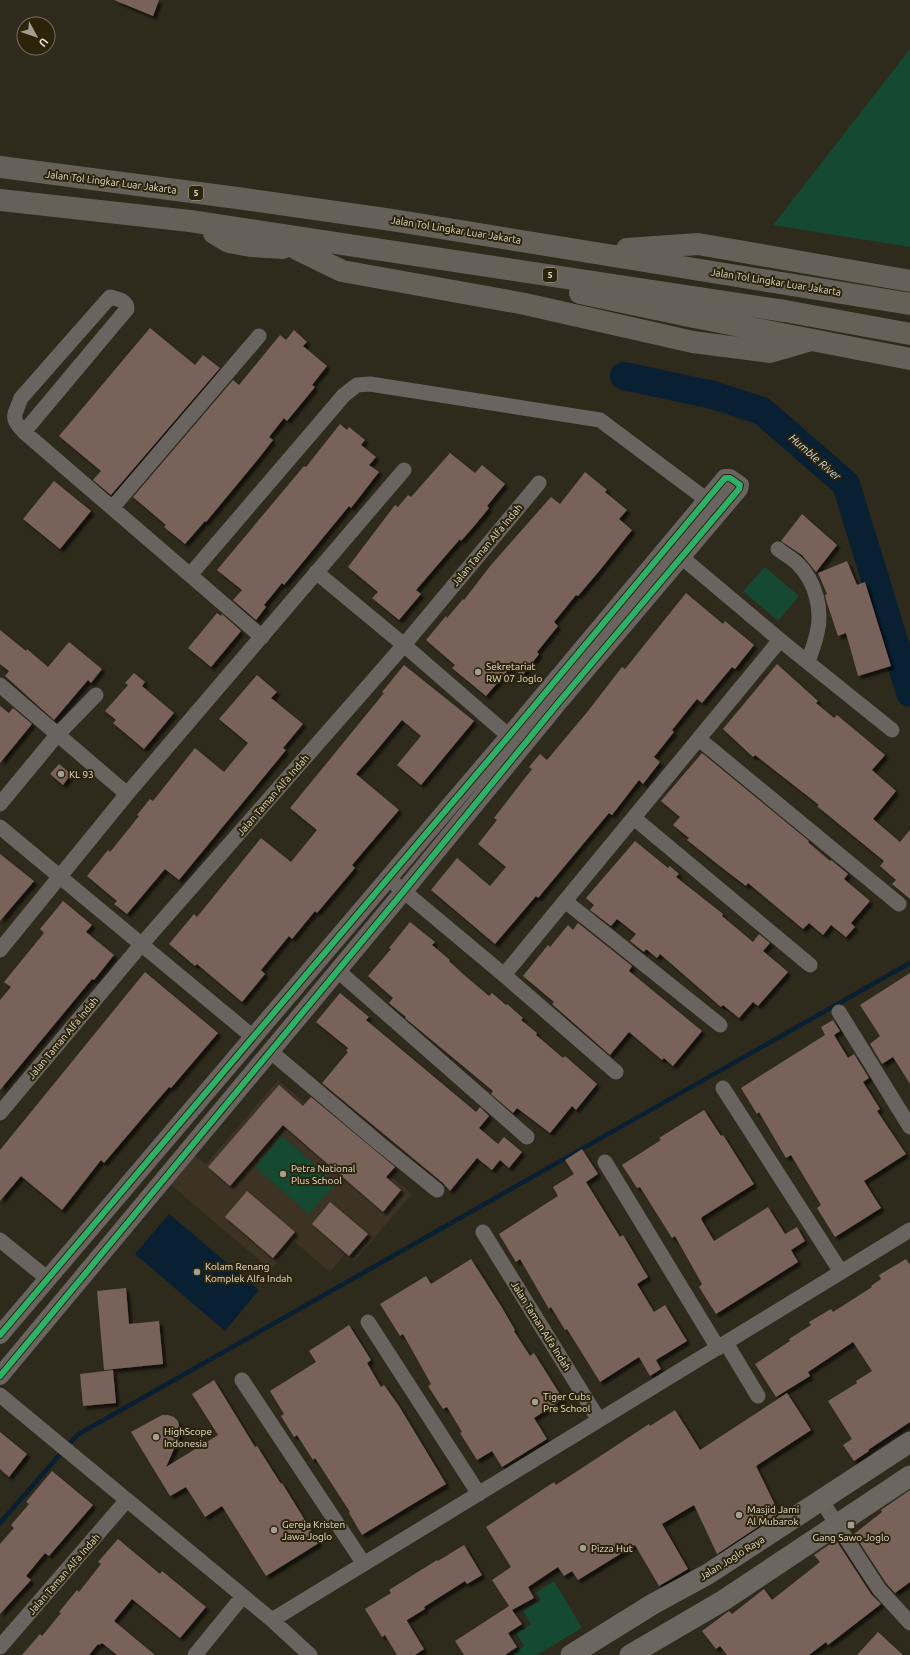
<svg xmlns="http://www.w3.org/2000/svg" width="910" height="1655" viewBox="0 0 910 1655" font-family="Ubuntu,sans-serif">
  <style>
    .education { fill: #3d3324 }
    .green { fill: #154932 }
    .water { fill: #091f32 }
    .lines { fill: none; stroke-linecap: round; stroke-linejoin: round }
    .stream { stroke: #091f32; stroke-width: 4.5 }
    .river { stroke: #091f32; stroke-width: 28 }
    .building { fill: #78625a; filter: url(#shadow) }
    .minor { stroke: #69645f; stroke-width: 15 }
    .tertiary { stroke: #69645f; stroke-width: 18 }
    .secondary { stroke: #6b6660; stroke-width: 21 }
    .motorway { stroke: #656058; stroke-width: 22 }
    .cycleway-casing { stroke: #2c240a; stroke-width: 8 }
    .cycleway { stroke: #2db169; stroke-width: 6 }
    .poi-dot { fill: #a39e90; stroke: #2c240a; stroke-width: 1.5 }
    .labels { text-anchor: middle; dominant-baseline: central; stroke-width: 4; stroke-linejoin: round; paint-order: stroke }
    .shield { fill: #2c240a; stroke: #aba693; stroke-width: 1 }
    .shield-label { font-size: 9px; font-weight: bold; fill: #e2ddce }
    .street-label { font-size: 10px; fill: #e2ddce; stroke: #2c240a }
    .poi-label { font-size: 10px; fill: #e2ddce; stroke: #2c240a; text-anchor: start }
    .water-label { font-size: 11px; font-style: italic; fill: #ccdff1; stroke: #2c240a }
  </style>
  <defs>
    <filter id="shadow"><feDropShadow dx="3.5" dy="3.5" stdDeviation="1" flood-color="#0009"/></filter>
  </defs>
  <rect width="100%" height="100%" fill="#2e2a1c"/>
  <!-- education -->
  <path class="education" d="M278,1080L412,1194L354,1262L345,1254L330,1272L295,1242L271,1270L170,1184L194,1155L206,1164Z"/>
  <!-- green -->
  <path class="green" d="M910,49V247L773,225Z
    M765,567L799,596L778,621L743,591Z
    M282,1136L336,1183L309,1214L255,1167Z
    M554,1581L582,1628L537,1655H514L512,1653L524,1646L516,1633L531,1624L523,1611L541,1600L536,1592Z"/>
  <!-- water -->
  <path class="water" d="M169,1214L259,1290L225,1331L135,1254Z"/>
  <g class="lines">
    <!-- stream -->
    <path class="stream" d="M0,1523L77,1435L910,963"/>
    <!-- river -->
    <path class="river" d="M624,376L713,395L762,411L846,484L910,693"/>
  </g>
  <!-- building -->
  <path class="building" d="M114,0H159L153,16Z
    M150,328L195,365L203,355L220,368L111,495L93,480L101,471L59,436Z
    M294,330L307,342L303,346L327,366L312,385L315,387L287,421L284,418L269,437L273,440L259,458L206,522L205,521L185,544L164,527L166,525L133,497L233,380L239,385L280,335L286,340Z
    M340,424L347,430L349,427L365,440L361,445L376,457L369,465L379,472L351,508L349,506L284,585L282,583L264,605L266,607L256,620L233,600L242,590L217,570L304,466L306,467Z
    M450,453L475,473L482,465L505,484L487,506L489,508L475,525L461,541L460,539L416,590L421,594L399,620L372,598L378,592L348,567L395,505L398,507L408,495L411,497Z
    M585,472L607,490L605,492L627,510L619,519L632,530L600,570L578,596L576,595L554,622L558,626L537,652L539,654L522,676L511,667L486,696L452,668L455,665L426,640L446,616L447,618L463,599L464,600L491,565L551,497L560,504Z
    M54,481L91,511L60,549L23,519Z
    M802,514L837,545L816,572L802,555L781,541Z
    M847,561L857,585L865,582L891,666L858,676L846,633L838,636L827,603L825,595L827,594L818,573Z
    M686,593L723,624L725,621L754,645L735,669L732,667L702,703L697,699L672,730L674,732L654,757L660,762L643,784L639,780L612,815L609,813L538,898L536,896L495,944L431,890L457,858L490,886L506,867L478,844L497,820L494,818L532,769L529,767L540,754L547,760L588,711L622,667L625,669Z
    M217,613L221,616L222,614L241,631L211,667L188,648Z
    M0,630L26,651L27,649L48,667L69,642L102,669L91,683L88,680L54,720L5,676L9,671L0,664Z
    M777,664L818,701L816,703L834,718L837,715L885,755L872,770L896,791L873,819L900,842L910,830V899L892,884L896,880L880,866L884,861L817,806L819,805L755,755L753,757L723,729Z
    M404,665L474,721L421,785L397,765L421,736L402,720L366,763L356,774L399,810L352,865L355,868L317,913L315,911L292,939L289,936L261,970L265,974L242,1002L197,964L195,966L169,944L194,914L197,917L261,838L291,862L317,830L290,808L384,693L382,692Z
    M134,673L145,682L142,686L174,713L144,749L113,723L116,720L105,711L128,685L125,683Z
    M257,675L277,692L271,698L303,724L283,748L286,750L179,880L165,869L127,914L114,904L117,901L87,876L108,850L110,852L139,816L137,815L150,799L153,801L195,748L224,772L248,743L219,719Z
    M0,706L9,713L13,708L32,724L0,763Z
    M702,753L809,841L808,842L830,861L831,860L848,874L844,879L870,901L851,923L855,927L846,937L831,925L823,935L809,923L803,929L748,883L746,886L725,870L687,840L689,838L673,825L680,817L661,801Z
    M59,764L71,774L63,785L50,774Z
    M635,841L668,868L670,866L679,874L676,877L723,914L722,916L753,942L759,934L770,943L763,951L788,972L758,1006L753,1002L739,1018L723,1005L721,1007L660,954L657,958L646,949L644,952L630,941L636,934L617,919L611,926L590,910L594,905L586,898Z
    M0,854L34,881L0,921Z
    M63,901L92,925L86,932L114,955L94,980L92,979L0,1090V1000L11,987L4,982L44,933L40,929Z
    M410,922L435,942L432,945L450,960L449,961L463,974L489,996L492,993L506,1005L507,1004L523,1018L521,1020L537,1033L536,1035L563,1058L565,1056L597,1084L576,1110L572,1106L550,1133L517,1108L513,1113L491,1094L493,1091L405,1018L406,1017L389,1003L393,998L368,976L391,949L389,948Z
    M578,923L632,966L629,971L702,1031L673,1066L664,1058L662,1060L629,1032L610,1055L552,1004L554,1002L523,976L548,945L550,947L568,925L573,930Z
    M145,972L218,1033L171,1088L169,1087L150,1109L104,1163L101,1160L62,1210L21,1176L0,1201V1150Z
    M910,973V1084L893,1057L882,1064L870,1044L880,1036L860,1005Z
    M340,993L369,1017L366,1020L427,1071L476,1112L480,1107L489,1116L479,1128L498,1144L504,1137L522,1152L509,1168L500,1160L492,1170L477,1158L450,1191L443,1183L322,1083L348,1052L346,1051L348,1048L316,1022Z
    M833,1020L840,1031L834,1035L848,1058L854,1054L866,1073L869,1078L863,1082L880,1109L877,1111L906,1154L864,1181L881,1208L835,1237L817,1208L821,1205L791,1155L786,1158L759,1112L757,1114L741,1088L825,1035L821,1027Z
    M279,1085L303,1106L311,1097L395,1167L386,1177L401,1190L383,1212L283,1125L230,1186L208,1167Z
    M704,1110L721,1136L723,1135L754,1184L702,1217L701,1219L714,1241L768,1207L785,1234L797,1227L805,1241L791,1250L798,1262L716,1314L699,1287L702,1284L675,1236L672,1238L640,1187L637,1188L622,1165L661,1140L659,1138Z
    M582,1149L598,1174L586,1182L620,1237L623,1235L648,1277L637,1284L654,1312L665,1305L687,1341L656,1360L661,1369L650,1376L639,1357L600,1382L567,1329L565,1330L551,1307L549,1309L520,1259L516,1262L499,1234L558,1196L553,1187L574,1174L565,1160Z
    M247,1191L295,1232L273,1258L225,1217Z
    M330,1202L368,1234L349,1256L312,1224Z
    M471,1259L501,1306L515,1330L514,1331L530,1356L534,1353L563,1399L534,1418L547,1439L502,1467L492,1451L477,1460L460,1433L462,1432L447,1407L443,1409L428,1386L431,1384L403,1334L400,1336L380,1304L426,1276L431,1284Z
    M906,1259L910,1265V1422L868,1450L869,1451L854,1461L843,1445L852,1439L828,1401L857,1383L856,1381L872,1371L853,1342L808,1372L810,1376L776,1397L755,1364L790,1341L789,1339L811,1325L809,1322L831,1309L833,1312L872,1287L871,1286L881,1279L879,1275Z
    M126,1288L129,1324L159,1321L163,1364L104,1370L97,1291Z
    M349,1325L371,1360L367,1363L381,1387L384,1385L399,1406L446,1484L362,1535L349,1513L350,1512L315,1458L313,1460L297,1435L294,1437L281,1416L284,1414L270,1391L316,1362L309,1351Z
    M113,1370L116,1403L83,1406L80,1374Z
    M214,1380L255,1447L257,1446L281,1484L282,1483L319,1543L266,1576L222,1506L205,1517L186,1487L170,1496L131,1432L162,1415H168L174,1417L178,1421L181,1433L166,1467L218,1435L192,1394Z
    M787,1393L811,1430L756,1466L779,1513L717,1554L694,1505L662,1524L688,1569L659,1586L635,1545L578,1580L572,1571L564,1576L558,1567L528,1587L534,1598L512,1610L522,1624L508,1633L517,1647L505,1655H464L455,1641L509,1606L492,1580L511,1567L486,1527L554,1482L556,1485L649,1424L650,1426L675,1410L700,1450Z
    M0,1432L27,1454L9,1477L0,1469Z
    M52,1471L93,1505L49,1556L45,1553L26,1576L31,1580L0,1614V1544L14,1528L11,1525L29,1504L26,1502Z
    M910,1490V1582L895,1593L886,1583L854,1534L882,1512L881,1510Z
    M118,1539L160,1574L162,1571L206,1607L180,1638L132,1599L114,1621L155,1655H117L102,1643L99,1645L98,1644L89,1655H22L40,1634L42,1636L61,1613L59,1612L77,1590L79,1592L101,1564L98,1562Z
    M836,1540L871,1594L881,1604L828,1645L826,1642L809,1655H727L720,1646L716,1649L702,1631L729,1611L732,1614L764,1589L772,1600L820,1562L814,1555Z
    M464,1545L482,1575L467,1584L465,1581L424,1607L425,1609L407,1620V1621L424,1649L415,1655H397L385,1635L382,1637L365,1609L391,1593L389,1590L437,1560L438,1561Z
    M878,1632L903,1655H857Z"/>
  <g class="lines">
    <!-- minor -->
    <path class="minor" d="M24,432L127,309C127,300 117,299 110,297L21,398C14,417 10,417 24,432L262,637
      M112,508L259,336
      M778,549C784,554 792,558 798,564C815,581 823,609 817,633C815,643 811,653 808,662
      M673,550L780,640L892,730
      M316,572L404,645L509,736
      M190,575L344,395L357,385L370,384L600,420L707,500
      M0,685L127,794
      M699,739L899,904
      M0,804L57,735L96,695
      M634,818L810,965
      M0,827L253,1037
      M388,878L504,975L616,1072
      M565,901L720,1025
      M0,950L127,794L404,470
      M337,970L527,1137
      M504,975L780,640
      M839,1012L910,1127
      M270,1051L380,1144L437,1190
      M723,1088L841,1272
      M0,1113L141,945L404,645L539,483
      M605,1162L718,1348
      M483,1232L599,1420
      M0,1240L48,1279
      M368,1322L479,1494
      M726,1343L758,1396
      M242,1380L364,1564
      M0,1395L272,1620L310,1655
      M821,1500L879,1589L910,1623
      M272,1620L910,1230
      M0,1647L127,1500
      M195,1655L243,1596"/>
    <!-- tertiary -->
    <path class="tertiary" d="M0,1335L509,736L725,478H730L740,485L739,489L559,702L404,891L0,1376"/>
    <!-- secondary -->
    <path class="secondary" d="M571,1655L653,1604L708,1574L910,1442
      M630,1655L724,1600L910,1476"/>
    <!-- motorway -->
    <path class="motorway" d="M0,167L237,198L392,220L910,304
      M0,200L190,221L785,311L910,334
      M214,233L229,242L251,246L283,248
      M297,249L342,271L525,304L693,342L770,352L808,341
      M627,249L698,244L910,281
      M580,293L689,316L910,359"/>
    <!-- cycleway casing -->
    <g class="cycleway-casing">
      <path id="cycleway" d="M0,1335L509,736L725,478H730L740,485L739,489L559,702L404,891L0,1376"/>
    </g>
    <!-- cycleway -->
    <use href="#cycleway" class="cycleway"/>
  </g>
  <!-- markers -->
  <g class="poi-dot">
    <circle cx="478" cy="672" r="4"/>
    <circle cx="61" cy="774" r="4"/>
    <circle cx="283" cy="1174" r="4"/>
    <circle cx="197" cy="1272" r="4"/>
    <circle cx="535" cy="1402" r="4"/>
    <circle cx="156" cy="1437" r="4"/>
    <circle cx="739" cy="1515" r="4"/>
    <rect x="847" y="1521" width="8" height="8" rx="2"/>
    <circle cx="274" cy="1530" r="4"/>
    <circle cx="583" cy="1548" r="4"/>
  </g>
  <g class="labels">
    <!-- shield labels -->
    <g class="shield">
      <rect x="189" y="186" width="14" height="14" rx="3"/>
      <rect x="543" y="268" width="14" height="14" rx="3"/>
    </g>
    <g class="shield-label">
      <text x="196" y="193">5</text>
      <text x="550" y="275">5</text>
    </g>
    <!-- street labels -->
    <g class="street-label">
      <text transform="translate(111 182) rotate(7)">Jalan Tol Lingkar Luar Jakarta</text>
      <text transform="translate(456 230) rotate(9)">Jalan Tol Lingkar Luar Jakarta</text>
      <text transform="translate(776 282) rotate(9)">Jalan Tol Lingkar Luar Jakarta</text>
      <text transform="translate(487 545) rotate(-50)">Jalan Taman Alfa Indah</text>
      <text transform="translate(273 795) rotate(-49)">Jalan Taman Alfa Indah</text>
      <text transform="translate(63 1038) rotate(-50)">Jalan Taman Alfa Indah</text>
      <text transform="translate(541 1326) rotate(58)">Jalan Taman Alfa Indah</text>
      <text transform="translate(732 1558) rotate(-32)">Jalan Joglo Raya</text>
      <text transform="translate(64 1574) rotate(-49)">Jalan Taman Alfa Indah</text>
    </g>
    <!-- poi labels -->
    <g class="poi-label">
      <text x="486" y="666">Sekretariat<tspan x="486" dy="12">RW 07 Joglo</tspan></text>
      <text x="69" y="774">KL 93</text>
      <text x="291" y="1168">Petra National<tspan x="291" dy="12">Plus School</tspan></text>
      <text x="205" y="1266">Kolam Renang<tspan x="205" dy="12">Komplek Alfa Indah</tspan></text>
      <text x="543" y="1396">Tiger Cubs<tspan x="543" dy="12">Pre School</tspan></text>
      <text x="164" y="1431">HighScope<tspan x="164" dy="12">Indonesia</tspan></text>
      <text x="747" y="1509">Masjid Jami<tspan x="747" dy="12">Al Mubarok</tspan></text>
      <text x="282" y="1524">Gereja Kristen<tspan x="282" dy="12">Jawa Joglo</tspan></text>
      <text x="851" y="1537" text-anchor="middle">Gang Sawo Joglo</text>
      <text x="591" y="1548">Pizza Hut</text>
    </g>
    <!-- water labels -->
    <g class="water-label">
      <text transform="translate(815 457) rotate(41)">Humble River</text>
    </g>
  </g>
  <!-- north arrow -->
  <g transform="translate(36 36) rotate(130)"><circle r="19" fill="#2c240a" stroke="#756e58"/>
  <path d="M0-3L7 15L0 10L-7 15Z" fill="#a39e90"/>
  <text y="-6" font-size="11" font-weight="bold" text-anchor="middle" fill="#e2ddce">U</text>
  </g>
</svg>
